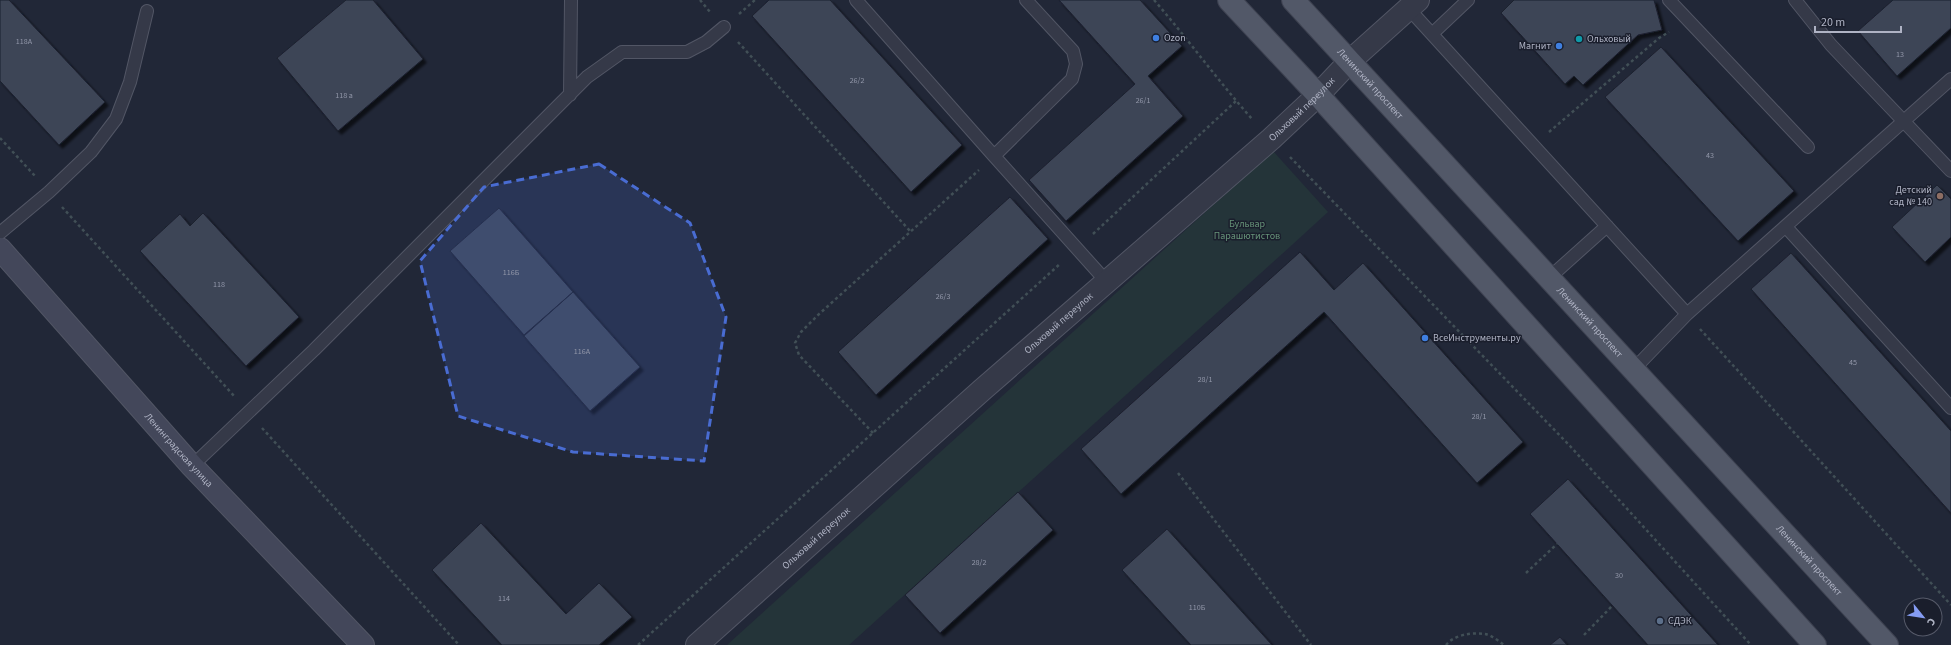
<svg xmlns="http://www.w3.org/2000/svg" width="1951" height="645" viewBox="0 0 1951 645" font-family="'Source Sans 3',sans-serif">
  <style>
    .green { fill: #243439 }
    .building { fill: #3d4457; stroke: #1c202e; filter: url(#shadow) }
    .lines { fill: none; stroke-linecap: round; stroke-linejoin: round }
    .service-casing { stroke: #525665; stroke-width: 14 }
    .minor-casing { stroke: #525665; stroke-width: 24 }
    .secondary-casing { stroke: #525665; stroke-width: 24 }
    .primary-casing { stroke: #3e4251; stroke-width: 24 }
    .path { stroke: #414f56; stroke-width: 2.5; stroke-dasharray: 3 3; stroke-linecap: butt }
    .service { stroke: #353948; stroke-width: 12 }
    .minor { stroke: #353948; stroke-width: 22 }
    .secondary { stroke: #43475a; stroke-width: 22 }
    .primary { stroke: #525868; stroke-width: 22 }
    .marked { fill: #496cd2; fill-opacity: 0.2; stroke: #496cd2; stroke-width: 3; stroke-dasharray: 8 5; stroke-linejoin: round }
    .shop-dot { fill: #3f7fe0; stroke: #1a1e2c; stroke-width: 1.5 }
    .culture-dot { fill: #0f9aa8; stroke: #1a1e2c; stroke-width: 1.5 }
    .education-dot { fill: #8d6e63; stroke: #1a1e2c; stroke-width: 1.5 }
    .service-dot { fill: #5c6f8a; stroke: #1a1e2c; stroke-width: 1.5 }
    .labels { text-anchor: middle; dominant-baseline: central; stroke-width: 3; stroke-linejoin: round; paint-order: stroke }
    .number-label { font-size: 8px; fill: #9297a9 }
    .poi-label { font-size: 10px; fill: #afb3c4; stroke: #1a1e2c; text-anchor: start }
    .street-label { font-size: 10px; fill: #afb3c4; stroke: #1a1e2c }
    .park-label { font-size: 10px; fill: #679479; stroke: #1a1e2c }
  </style>
  <defs>
    <filter id="shadow"><feDropShadow dx="3.5" dy="3.5" stdDeviation="1" flood-color="#0009"/></filter>
  </defs>
  <rect width="100%" height="100%" fill="#212737"/>
  <!-- green -->
  <path class="green" d="M1273,151L1328,212L1292,245L849,645H727Z"/>
  <!-- building -->
  <path class="building" d="M0,0H9L105,102L59,145L0,81Z
    M346,0H373L423,59L338,131L277,58Z
    M769,0H830L962,145L911,192L752,16Z
    M1059,0H1140L1182,46L1148,76L1183,116L1066,221L1029,180L1135,84Z
    M1514,0H1654L1662,30L1638,35L1583,85L1574,76L1565,84L1501,13Z
    M1893,0H1951V28L1897,76L1858,31Z
    M1661,47L1794,191L1738,241L1605,97Z
    M1937,185L1951,199V237L1925,262L1892,227Z
    M1010,197L1048,239L876,395L838,352Z
    M499,208L573,292L524,335L450,251Z
    M203,213L299,317L246,366L140,251L180,214L190,226Z
    M1300,252L1334,290L1363,263L1523,442L1477,483L1324,312L1121,494L1081,449Z
    M1791,253L1951,431V513L1751,289Z
    M573,292L640,367L590,411L524,336Z
    M1568,479L1718,645H1648L1530,514Z
    M1018,492L1053,530L940,633L905,595Z
    M481,523L566,614L599,583L632,617L599,645H502L432,570Z
    M1167,529L1272,645H1191L1122,570Z
    M1560,637L1567,645H1550Z"/>
  <g class="lines">
    <!-- service casing -->
    <g class="service-casing">
      <path id="service" d="M856,0L994,156
        M1026,0L1073,51L1076,64L1072,79L994,156L1106,281
        M1669,0L1808,147
        M1795,0L1831,45L1951,171
        M1409,9L1687,314
        M1432,34L1468,0
        M570,95L571,0
        M1786,227L1951,408
        M0,233L49,192L91,152L116,119L130,82L147,11
        M1549,278L1607,226
        M1634,369L1687,314L1951,79
        M192,466L314,350L587,77L622,52H687L706,42L724,27"/>
    </g>
    <!-- minor casing -->
    <g class="minor-casing">
      <g id="minor">
        <path id="s1" d="M697,645L982,390L1271,139L1318,95L1350,61L1418,0"/>
      </g>
    </g>
    <!-- secondary casing -->
    <g class="secondary-casing">
      <g id="secondary">
        <path id="s2" d="M0,249L192,466L363,645"/>
      </g>
    </g>
    <!-- primary casing -->
    <g class="primary-casing">
      <g id="primary">
        <path d="M1229,0L1318,95L1815,645"/>
        <path id="s3" d="M1293,0L1887,645"/>
      </g>
    </g>
    <!-- path -->
    <path class="path" d="M700,0L710,12
      M1154,0C1188,39 1218,81 1253,120
      M739,14L755,0
      M738,42L910,231
      M1549,132L1659,38L1669,32
      M0,138L35,176
      M1290,157L1570,446L1751,645
      M62,207L235,397
      M1093,234L1236,101
      M1700,329L1951,605
      M262,428L459,645
      M873,433L799,355L795,343L801,332L818,315L979,170
      M1178,473L1311,645
      M1526,573L1557,544
      M1584,635L1612,606
      M638,645L1061,263
      M1446,645C1454,635 1471,632 1485,634C1491,635 1499,641 1504,645"/>
    <!-- service -->
    <use href="#service" class="service"/>
    <!-- minor -->
    <use href="#minor" class="minor"/>
    <!-- secondary -->
    <use href="#secondary" class="secondary"/>
    <!-- primary -->
    <use href="#primary" class="primary"/>
  </g>
  <!-- marked area -->
  <path class="marked" d="M599,164L690,223L726,317L704,461L573,452L458,416L420,261L484,187Z"/>
  <!-- markers -->
  <g class="shop-dot">
    <circle cx="1156" cy="38" r="4"/>
    <circle cx="1559" cy="46" r="4"/>
    <circle cx="1425" cy="338" r="4"/>
  </g>
  <circle class="culture-dot" cx="1579" cy="39" r="4"/>
  <circle class="education-dot" cx="1940" cy="196" r="4"/>
  <circle class="service-dot" cx="1660" cy="621" r="4"/>
  <g class="labels">
    <!-- number labels -->
    <g class="number-label">
      <text x="24" y="41">118А</text>
      <text x="1900" y="54">13</text>
      <text x="857" y="80">26/2</text>
      <text x="344" y="95">118 а</text>
      <text x="1143" y="100">26/1</text>
      <text x="1710" y="155">43</text>
      <text x="511" y="272">116Б</text>
      <text x="219" y="284">118</text>
      <text x="943" y="296">26/3</text>
      <text x="582" y="351">116А</text>
      <text x="1853" y="362">45</text>
      <text x="1205" y="379">28/1</text>
      <text x="1479" y="416">28/1</text>
      <text x="979" y="562">28/2</text>
      <text x="1619" y="575">30</text>
      <text x="504" y="598">114</text>
      <text x="1197" y="607">110Б</text>
    </g>
    <!-- poi labels -->
    <g class="poi-label">
      <text x="1164" y="38">Ozon</text>
      <text x="1587" y="39">Ольховый</text>
      <text x="1551" y="46" text-anchor="end">Магнит</text>
      <text x="1932" y="190" text-anchor="end">Детский<tspan x="1932" dy="12">сад № 140</tspan></text>
      <text x="1433" y="338">ВсеИнструменты.ру</text>
      <text x="1668" y="621">СДЭК</text>
    </g>
    <!-- street labels -->
    <g class="street-label">
      <text stroke="none"><textPath href="#s3" startOffset="114">Ленинский проспект</textPath></text>
      <text stroke="none"><textPath href="#s1" startOffset="808">Ольховый переулок</textPath></text>
      <text stroke="none"><textPath href="#s3" startOffset="438">Ленинский проспект</textPath></text>
      <text stroke="none"><textPath href="#s1" startOffset="484">Ольховый переулок</textPath></text>
      <text stroke="none"><textPath href="#s2" startOffset="269">Ленинградская улица</textPath></text>
      <text stroke="none"><textPath href="#s1" startOffset="160">Ольховый переулок</textPath></text>
      <text stroke="none"><textPath href="#s3" startOffset="762">Ленинский проспект</textPath></text>
    </g>
    <!-- park labels -->
    <g class="park-label">
      <text x="1247" y="224">Бульвар<tspan x="1247" dy="12">Парашютистов</tspan></text>
    </g>
  </g>
  <!-- north arrow -->
  <g transform="translate(1923 617) rotate(120)"><circle r="19" fill="#1a1e2c" stroke="#565a69"/>
  <path d="M0-3L7 15L0 10L-7 15Z" fill="#859cf3"/>
  <text y="-6" font-size="11" font-weight="bold" text-anchor="middle" fill="#afb3c4">С</text>
  </g>
  <!-- scale -->
  <path d="M1815 26v6h86v-6" fill="none" stroke="#afb3c4" stroke-width="2"/>
  <text x="1821" y="26" font-size="12" fill="#afb3c4" stroke="#1a1e2c" stroke-width="3" paint-order="stroke">20 m</text>
</svg>
